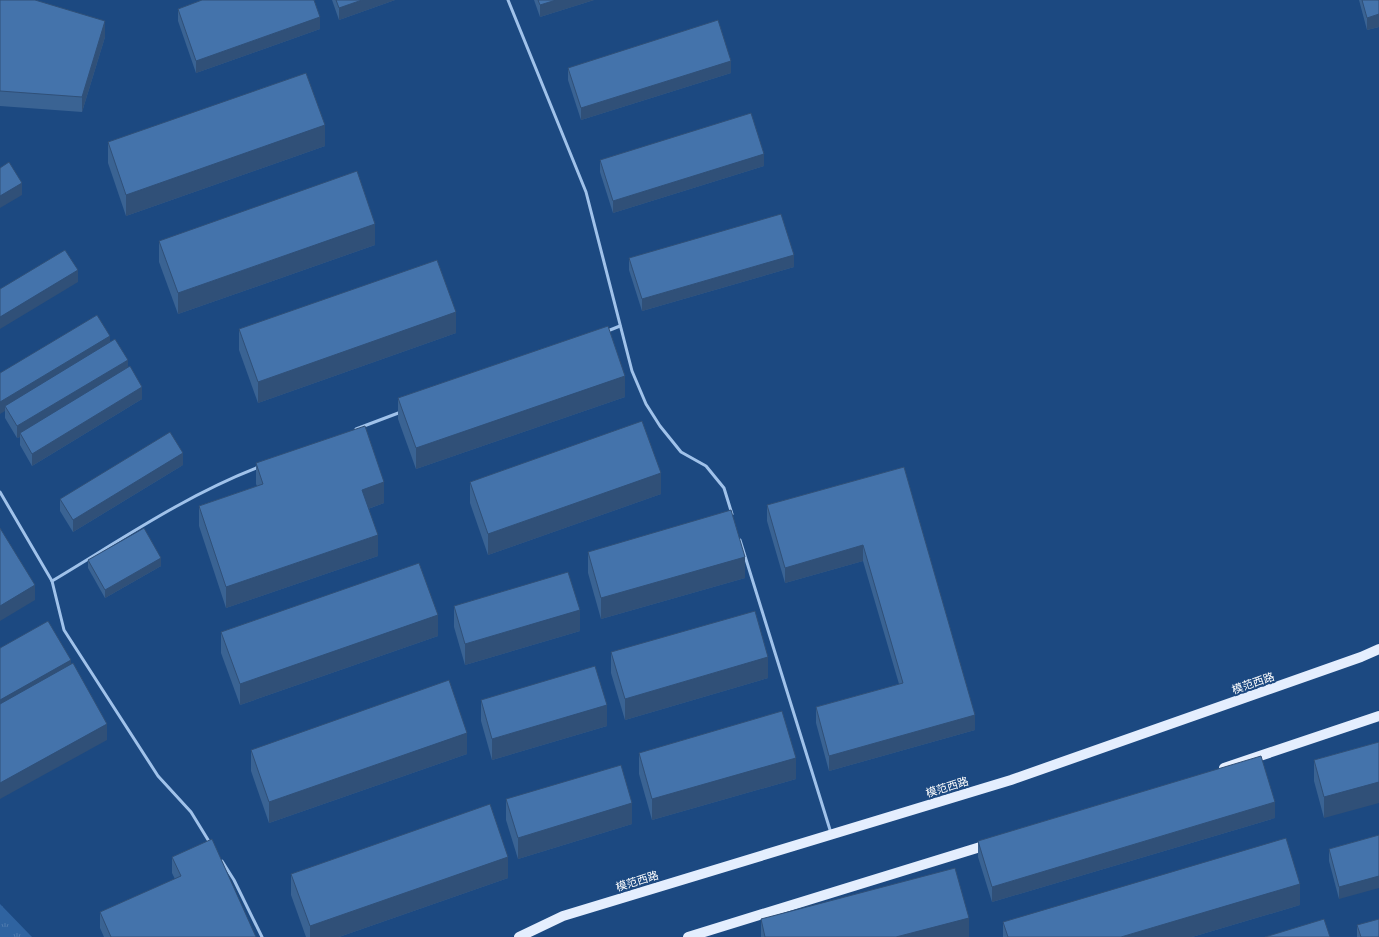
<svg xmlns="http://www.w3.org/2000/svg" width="1379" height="937" viewBox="0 0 1379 937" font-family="Manrope,'Noto Sans SC',sans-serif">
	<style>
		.park { fill: url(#park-tufts) }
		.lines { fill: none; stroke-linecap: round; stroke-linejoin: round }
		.service { stroke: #a0c2ea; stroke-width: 3 }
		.primary { stroke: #e4eefe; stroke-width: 10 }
		.wall { fill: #3a6393 }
		.shaded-wall { fill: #305078 }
		.building { fill: #4473ab; stroke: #305078 }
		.labels { text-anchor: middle; stroke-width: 4; stroke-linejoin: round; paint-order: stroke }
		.street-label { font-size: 11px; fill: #fff; stroke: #1c4981 }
	</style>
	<defs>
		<pattern id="park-tufts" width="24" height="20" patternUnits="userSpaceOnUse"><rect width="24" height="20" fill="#2f63a0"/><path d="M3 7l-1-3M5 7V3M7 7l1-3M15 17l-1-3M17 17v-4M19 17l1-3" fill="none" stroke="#4e7aae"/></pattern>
	</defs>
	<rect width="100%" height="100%" fill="#1c4981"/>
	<polygon class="park" points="0,904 32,937 0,937"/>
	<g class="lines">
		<g class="service">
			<polyline points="508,0 586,192 632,371 646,404 660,426 681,452 706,466 724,488 732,514"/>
			<polyline points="605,332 620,326"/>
			<polyline points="356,429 401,412"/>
			<polyline points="0,492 52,581 64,630 158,776 191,812 210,843"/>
			<polyline points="740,540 831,833"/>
			<path d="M52 581C119 541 186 495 259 467"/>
			<polyline points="222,861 234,880 262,937"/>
		</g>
		<g class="primary">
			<polyline points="1224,768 1379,716"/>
			<polyline points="519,937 563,916 1011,780 1361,657 1379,649"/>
			<polyline points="688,937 990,844"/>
		</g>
	</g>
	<g class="wall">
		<polygon points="0,0 105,37 82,112 0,106"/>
		<polygon points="332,0 395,0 339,20"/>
		<polygon points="534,0 594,0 540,17"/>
		<polygon points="1359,0 1379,0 1379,27 1367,30"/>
		<polygon points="178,9 320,29 196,73 178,21"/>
		<polygon points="568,68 731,73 581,120 568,80"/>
		<polygon points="108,142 325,146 126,216 108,163"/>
		<polygon points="600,160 764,166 613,213 600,172"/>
		<polygon points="159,241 375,245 178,314 159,262"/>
		<polygon points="629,258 794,267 642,311 629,270"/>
		<polygon points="239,329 456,333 258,403 239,350"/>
		<polygon points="110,342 128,367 142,399 32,466 20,445 20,437 17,438 5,418 5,411 0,373"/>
		<polygon points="625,397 416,469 398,419 398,398"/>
		<polygon points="256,463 384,503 368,509 378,556 226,608 199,526 199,506 257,486 256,484"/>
		<polygon points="183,465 73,532 60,511 60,499"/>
		<polygon points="904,467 975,730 829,771 816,723 816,707 899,684 863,561 785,583 767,521 767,505"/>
		<polygon points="470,482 661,494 488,555 470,503"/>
		<polygon points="588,552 745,578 601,619 588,573"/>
		<polygon points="88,560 161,566 105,598 88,568"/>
		<polygon points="454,606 580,631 465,665 454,627"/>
		<polygon points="221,632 438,636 240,705 221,653"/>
		<polygon points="611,652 768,678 625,720 611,673"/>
		<polygon points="481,700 607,726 492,760 481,721"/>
		<polygon points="1379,742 1324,818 1314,781 1314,760"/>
		<polygon points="251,750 467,754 269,823 251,771"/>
		<polygon points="639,753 796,779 652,820 639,774"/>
		<polygon points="506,799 632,824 518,859 506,820"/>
		<polygon points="1275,818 992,902 978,857 978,841"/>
		<polygon points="1379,835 1339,899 1329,861 1329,849"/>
		<polygon points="172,857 256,937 104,937 100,928 100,912 175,879 172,873"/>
		<polygon points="291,874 508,878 339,937 306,937 291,895"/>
		<polygon points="1300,905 1192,937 1003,937 1003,922"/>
		<polygon points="761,919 969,937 761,937"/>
		<polygon points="1357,925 1379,937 1357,937"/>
	</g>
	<g class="shaded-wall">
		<polygon points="362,0 395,0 339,20 339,8"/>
		<polygon points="556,0 594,0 540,17 540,5"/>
		<polygon points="1379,14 1379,27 1367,30 1367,18"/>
		<polygon points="320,17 320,29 196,73 196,61"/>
		<polygon points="105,21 105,37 82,112 82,97"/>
		<polygon points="731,61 731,73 581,120 581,108"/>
		<polygon points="325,125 325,146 126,216 126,195"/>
		<polygon points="764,154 764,166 613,213 613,201"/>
		<polygon points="22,183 22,195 0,208 0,196"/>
		<polygon points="375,224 375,245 178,314 178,293"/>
		<polygon points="794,255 794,267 642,311 642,299"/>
		<polygon points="78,270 78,282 0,329 0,317"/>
		<polygon points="456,312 456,333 258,403 258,382"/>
		<polygon points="110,336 110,348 5,406 5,411 0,414 0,402"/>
		<polygon points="128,360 128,372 20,433 20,437 17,438 17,426"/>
		<polygon points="625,376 625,397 416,469 416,448"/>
		<polygon points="142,387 142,399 32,466 32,454"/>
		<polygon points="183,453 183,465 73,532 73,520"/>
		<polygon points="661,473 661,494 488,555 488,534"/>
		<polygon points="384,482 384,503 362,511 362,490"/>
		<polygon points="378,535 378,556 226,608 226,587"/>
		<polygon points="863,545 863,561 785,583 785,568"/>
		<polygon points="745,557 745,578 601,619 601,598"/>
		<polygon points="161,558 161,566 105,598 105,590"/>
		<polygon points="35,585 35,600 0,621 0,606"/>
		<polygon points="580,610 580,631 465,665 465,644"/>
		<polygon points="438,615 438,636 240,705 240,684"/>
		<polygon points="768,657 768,678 625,720 625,699"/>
		<polygon points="71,660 71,672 0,712 0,700"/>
		<polygon points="607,705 607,726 492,760 492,739"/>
		<polygon points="975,715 975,730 829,771 829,756"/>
		<polygon points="107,724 107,740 0,799 0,783"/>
		<polygon points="467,733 467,754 269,823 269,802"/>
		<polygon points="796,758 796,779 652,820 652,799"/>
		<polygon points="1379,782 1379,803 1324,818 1324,797"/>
		<polygon points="1275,802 1275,818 992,902 992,887"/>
		<polygon points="632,803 632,824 518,859 518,838"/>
		<polygon points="508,857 508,878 339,937 310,937 310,926"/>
		<polygon points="1379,876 1379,888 1339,899 1339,887"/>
		<polygon points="1300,884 1300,905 1192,937 1121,937"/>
		<polygon points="969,918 969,937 896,937"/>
	</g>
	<g class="building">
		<polygon points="0,0 35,0 105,21 82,97 0,91"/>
		<polygon points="202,0 314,0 320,17 196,61 178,9"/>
		<polygon points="336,0 362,0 339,8"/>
		<polygon points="538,0 556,0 540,5"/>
		<polygon points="1362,0 1379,0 1379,14 1367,18"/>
		<polygon points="718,20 731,61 581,108 568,68"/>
		<polygon points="306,73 325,125 126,195 108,142"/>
		<polygon points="751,113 764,154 613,201 600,160"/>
		<polygon points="9,162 22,183 0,196 0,168"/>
		<polygon points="357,171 375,224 178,293 159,241"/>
		<polygon points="781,214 794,255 642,299 629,258"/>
		<polygon points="65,250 78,270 0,317 0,289"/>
		<polygon points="437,260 456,312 258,382 239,329"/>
		<polygon points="97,315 110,336 0,402 0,373"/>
		<polygon points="608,326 625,376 416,448 398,398"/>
		<polygon points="115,339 128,360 17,426 5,406"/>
		<polygon points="130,366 142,387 32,454 20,433"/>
		<polygon points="642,421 661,473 488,534 470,482"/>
		<polygon points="365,426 384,482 362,490 378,535 226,587 199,506 263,484 256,463"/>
		<polygon points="170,432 183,453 73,520 60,499"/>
		<polygon points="904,467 975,715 829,756 816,707 903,683 863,545 785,568 767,505"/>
		<polygon points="731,510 745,557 601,598 588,552"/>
		<polygon points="0,528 35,585 0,606"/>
		<polygon points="144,528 161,558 105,590 88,560"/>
		<polygon points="419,563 438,615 240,684 221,632"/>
		<polygon points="568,572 580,610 465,644 454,606"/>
		<polygon points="755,611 768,657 625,699 611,652"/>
		<polygon points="48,621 71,660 0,700 0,648"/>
		<polygon points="73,663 107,724 0,783 0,704"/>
		<polygon points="595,666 607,705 492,739 481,700"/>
		<polygon points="449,680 467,733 269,802 251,750"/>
		<polygon points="782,711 796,758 652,799 639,753"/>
		<polygon points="1379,742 1379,782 1324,797 1314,760"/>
		<polygon points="1261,756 1275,802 992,887 978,841"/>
		<polygon points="621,765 632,803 518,838 506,799"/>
		<polygon points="490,804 508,857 310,926 291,874"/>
		<polygon points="1379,835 1379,876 1339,887 1329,849"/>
		<polygon points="1286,838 1300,884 1121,937 1008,937 1003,922"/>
		<polygon points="212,839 256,937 111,937 100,912 181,876 172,857"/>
		<polygon points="955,868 969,918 896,937 765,937 761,919"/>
		<polygon points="1324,919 1330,937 1265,937"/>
		<polygon points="1379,919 1379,937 1361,937 1357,925"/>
	</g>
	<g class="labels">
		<g class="street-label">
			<text transform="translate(1253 683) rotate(-19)" y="4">模范西路</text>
			<text transform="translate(947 787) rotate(-17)" y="4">模范西路</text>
			<text transform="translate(637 881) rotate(-17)" y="4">模范西路</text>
		</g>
	</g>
</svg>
